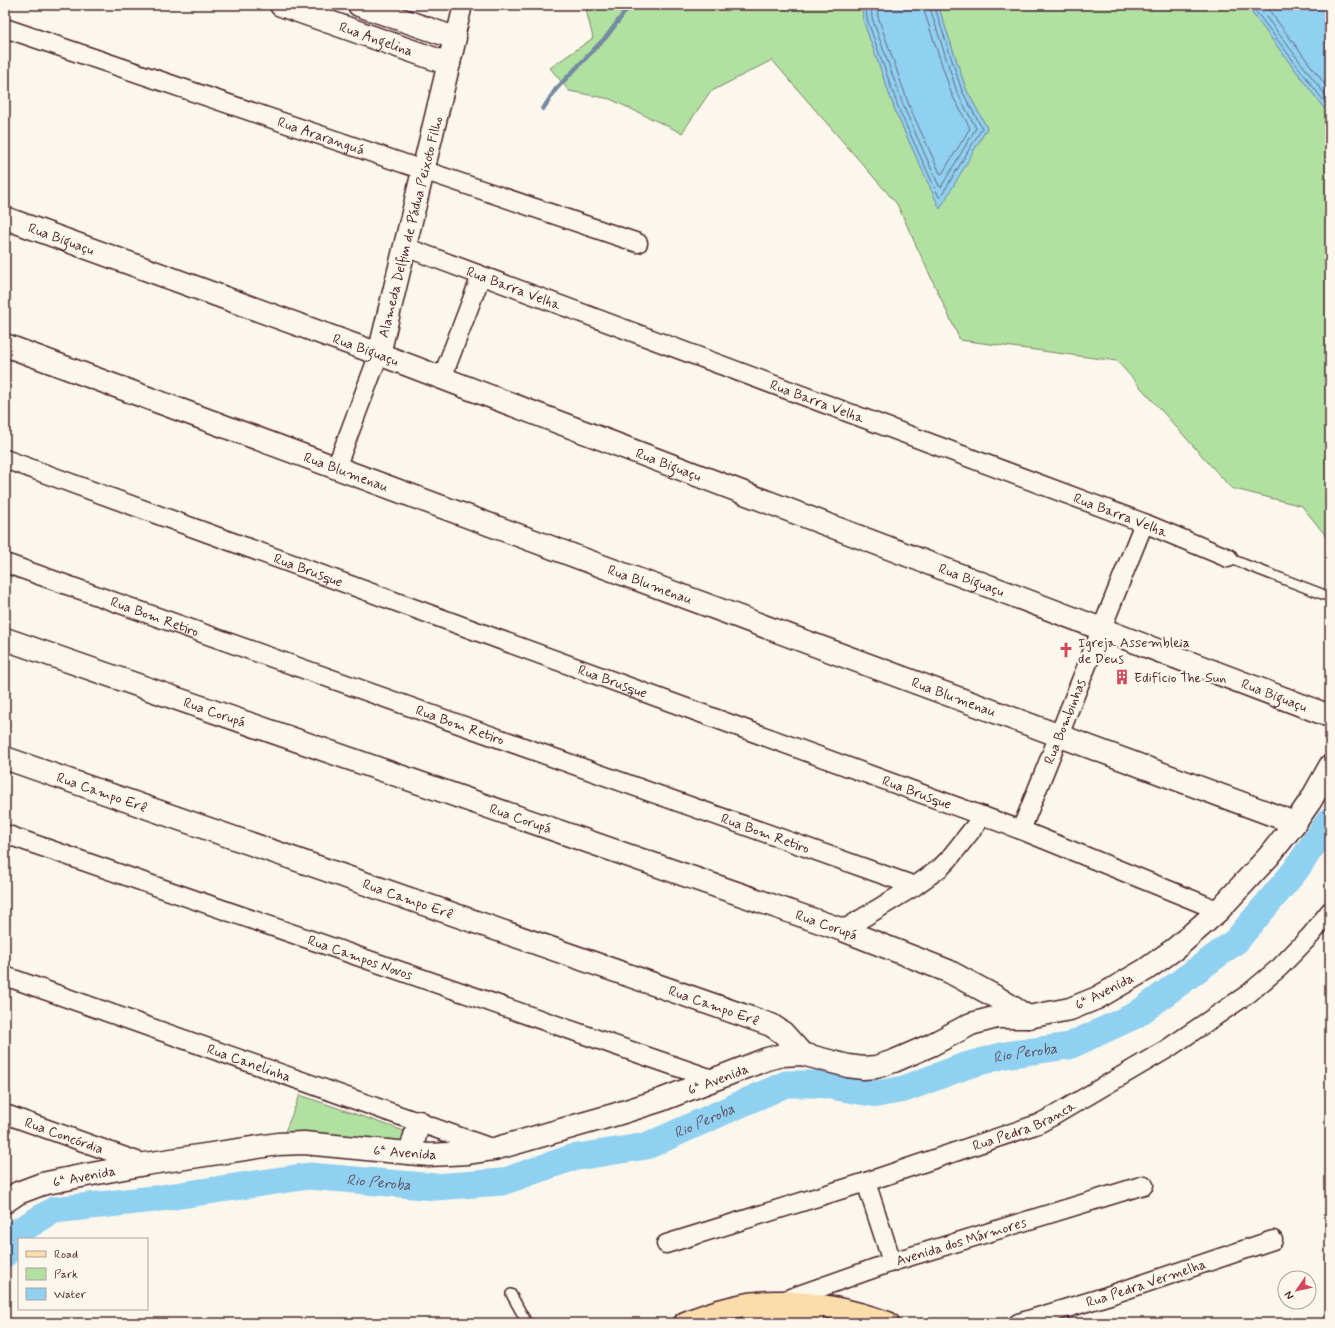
<svg xmlns="http://www.w3.org/2000/svg" width="1335" height="1328" viewBox="0 0 1335 1328" font-family="Mynerve,sans-serif">
	<style>
		.green { fill: #b1e1a0; stroke: #7e8066 }
		.water { fill: #90d0f1; stroke: #7489a2 }
		.lines { fill: none; stroke-linecap: round; stroke-linejoin: round }
		.shore { stroke: #66667a; stroke-width: 1 }
		.stream { stroke: #7489a2; stroke-width: 4.5 }
		.river { stroke: #90d0f1; stroke-width: 27 }
		.service-casing { stroke: #4a1f2b; stroke-width: 12 }
		.minor-casing { stroke: #4a1f2b; stroke-width: 21 }
		.tertiary-casing { stroke: #4a1f2b; stroke-width: 25 }
		.primary-casing { stroke: #4a1f2b; stroke-width: 25 }
		.service { stroke: #fbf7ec; stroke-width: 9 }
		.minor { stroke: #fbf7ec; stroke-width: 18 }
		.tertiary { stroke: #fbf7ec; stroke-width: 22 }
		.primary { stroke: #faddab; stroke-width: 22 }
		.labels { text-anchor: middle; stroke-width: 4; stroke-linejoin: round; paint-order: stroke }
		.street-label { font-size: 14px; fill: #4a1f2b; stroke: #fbf7ec }
		.poi-label { font-size: 14px; fill: #4a1f2b; stroke: #fbf7ec; text-anchor: start }
		.water-label { font-size: 15px; font-style: italic; fill: #5f5466; stroke: #fbf7ec }
	</style>
	<rect width="100%" height="100%" fill="#fbf7ec"/>
	<filter id="ink" filterUnits="userSpaceOnUse"><feTurbulence type="fractalNoise" baseFrequency=".025" numOctaves="2"/><feDisplacementMap in="SourceGraphic" scale="8" xChannelSelector="R" yChannelSelector="G"/><feConvolveMatrix kernelMatrix="1 2 1 2 8 2 1 2 1" color-interpolation-filters="sRGB"/></filter>
	<g filter="url(#ink)">
		<g class="green">
			<polygon points="585,5 862,5 863,20 896,113 940,208 987,128 966,89 938,5 1246,5 1330,116 1330,541 1302,506 1231,488 1117,361 960,340 897,204 772,60 710,92 682,133 610,99 569,91 550,68 593,38"/>
			<polygon points="300,1095 410,1133 408,1146 284,1134"/>
		</g>
		<g class="water">
			<polygon points="862,5 938,5 966,89 987,128 940,209 896,113 863,20"/>
			<polygon points="1246,5 1330,5 1330,116"/>
		</g>
		<g class="lines">
			<g class="shore">
				<polyline points="866,5 867,19 900,112 939,197 940,198 982,128 962,91 934,5"/>
				<polyline points="871,5 872,18 905,110 939,186 941,187 976,128 957,92 929,5"/>
				<polyline points="877,5 878,17 910,108 940,173 942,174 970,128 952,95 924,11 923,5"/>
				<polyline points="1251,5 1330,109"/>
				<polyline points="1257,5 1330,101"/>
				<polyline points="1265,5 1330,91"/>
			</g>
			<polyline class="stream" points="543,109 556,89 607,36 630,5"/>
			<path class="river" id="s1" d="M5 1254 14 1234 54 1210 154 1199 309 1176 435 1187 502 1182 571 1158 647 1146 786 1084H819L877 1094 904 1089 965 1066 1005 1055 1069 1046 1136 1015 1236 941 1295 871 1330 820"/>
			<g class="service-casing">
				<g id="service">
					<polyline points="1228,558 1330,597"/>
					<polyline points="511,1294 527,1323"/>
				</g>
			</g>
			<g class="minor-casing">
				<g id="minor">
					<path id="s2" d="M5 28 638 243"/>
					<polyline points="455,38 463,5"/>
					<path id="s3" d="M405 247 1144 523 1228 558"/>
					<polyline points="442,378 481,276"/>
					<path id="s4" d="M5 459 1021 830 1203 904 1218 911"/>
					<polyline points="336,468 379,354"/>
					<path id="s5" d="M5 563 915 886"/>
					<path id="s6" d="M1021 830 1144 523"/>
					<path id="s7" d="M5 834 715 1080"/>
					<polyline points="843,930 915,886 940,868 948,860 983,816"/>
					<path id="s8" d="M5 976 494 1149"/>
					<path id="s9" d="M5 1114 145 1164"/>
					<polyline points="866,1182 892,1262"/>
					<path id="s10" d="M666 1244 866 1182 1038 1124 1055 1115 1167 1049 1248 994 1280 967 1311 935 1330 911"/>
					<path id="s11" d="M782 1301 892 1262 1144 1185"/>
					<path id="s12" d="M1018 1323 1107 1296 1273 1240"/>
				</g>
			</g>
			<g class="tertiary-casing">
				<g id="tertiary">
					<path id="s13" d="M281 5 449 64"/>
					<polyline points="359,5 455,38 379,354"/>
					<path id="s14" d="M5 218 379 354 1330 716"/>
					<path id="s15" d="M5 345 1295 823"/>
					<path id="s16" d="M5 639 843 930 948 971 998 998 1028 1017"/>
					<path id="s17" d="M5 758 771 1025 783 1033 802 1054"/>
					<polyline points="410,1153 419,1122"/>
					<polyline points="5,1202 18,1193 42,1184 76,1177 145,1164 278,1144 304,1143 429,1155 468,1153 494,1149 617,1114 661,1100 767,1059 782,1055 802,1054 848,1066 863,1068 876,1067 894,1061 931,1045 971,1024 997,1017 1028,1017 1070,1009 1097,998 1145,970 1176,948 1218,911 1269,856 1295,823 1311,800 1330,766"/>
				</g>
			</g>
			<g class="primary-casing">
				<g id="primary">
					<path d="M685 1323C713 1311 750 1301 780 1302 816 1303 854 1311 888 1323"/>
					<polyline points="752,1323 773,1320 813,1323"/>
				</g>
			</g>
			<use href="#service" class="service"/>
			<use href="#minor" class="minor"/>
			<use href="#tertiary" class="tertiary"/>
			<use href="#primary" class="primary"/>
		</g>
	</g>
	<defs>
		<g id="church-bare" transform="scale(1.2)"><path d="M-1.2-6h2.4v3.5h3.3v2.4h-3.3V6h-2.4V-.1h-3.3v-2.4h3.3Z" fill="#d1495b" stroke="#fbf7ec" stroke-width="2.5" paint-order="stroke"/></g>
		<g id="building-bare" transform="scale(1.2)"><path d="M-4-6H4V6H1V3H-1V6H-4ZM-2.5-4.3h1.7v1.8h-1.7ZM.8-4.3h1.7v1.8H.8ZM-2.5-1h1.7V.8h-1.7ZM.8-1h1.7V.8H.8Z" fill="#d1495b" stroke="#fbf7ec" stroke-width="2.5" paint-order="stroke"/></g>
	</defs>
	<g fill-rule="evenodd">
		<use href="#church-bare" x="1066" y="650"/>
		<use href="#building-bare" x="1122" y="677"/>
	</g>
	<g class="labels">
		<g class="street-label">
			<text dy="5" stroke="none"><textPath href="#s13" startOffset="101">Rua Angelina</textPath></text>
			<text dy="5" stroke="none"><textPath href="#s2" startOffset="334">Rua Araranguá</textPath></text>
			<text transform="translate(410 227) rotate(-76)" y="5">Alameda Delfim de Pádua Peixoto Filho</text>
			<text dy="5" stroke="none"><textPath href="#s14" startOffset="60">Rua Biguaçu</textPath></text>
			<text dy="5" stroke="none"><textPath href="#s3" startOffset="116">Rua Barra Velha</textPath></text>
			<text dy="5" stroke="none"><textPath href="#s14" startOffset="384">Rua Biguaçu</textPath></text>
			<text dy="5" stroke="none"><textPath href="#s3" startOffset="440">Rua Barra Velha</textPath></text>
			<text dy="5" stroke="none"><textPath href="#s14" startOffset="708">Rua Biguaçu</textPath></text>
			<text dy="5" stroke="none"><textPath href="#s15" startOffset="364">Rua Blumenau</textPath></text>
			<text dy="5" stroke="none"><textPath href="#s3" startOffset="764">Rua Barra Velha</textPath></text>
			<text dy="5" stroke="none"><textPath href="#s4" startOffset="323">Rua Brusque</textPath></text>
			<text dy="5" stroke="none"><textPath href="#s14" startOffset="1032">Rua Biguaçu</textPath></text>
			<text dy="5" stroke="none"><textPath href="#s15" startOffset="688">Rua Blumenau</textPath></text>
			<text dy="5" stroke="none"><textPath href="#s5" startOffset="159">Rua Bom Retiro</textPath></text>
			<text dy="5" stroke="none"><textPath href="#s4" startOffset="647">Rua Brusque</textPath></text>
			<text dy="5" stroke="none"><textPath href="#s14" startOffset="1356">Rua Biguaçu</textPath></text>
			<text dy="5" stroke="none"><textPath href="#s15" startOffset="1012">Rua Blumenau</textPath></text>
			<text dy="5" stroke="none"><textPath href="#s16" startOffset="222">Rua Corupá</textPath></text>
			<text dy="5" stroke="none"><textPath href="#s6" startOffset="117">Rua Bombinhas</textPath></text>
			<text dy="5" stroke="none"><textPath href="#s5" startOffset="483">Rua Bom Retiro</textPath></text>
			<text dy="5" stroke="none"><textPath href="#s17" startOffset="103">Rua Campo Erê</textPath></text>
			<text dy="5" stroke="none"><textPath href="#s4" startOffset="971">Rua Brusque</textPath></text>
			<text dy="5" stroke="none"><textPath href="#s16" startOffset="546">Rua Corupá</textPath></text>
			<text dy="5" stroke="none"><textPath href="#s5" startOffset="807">Rua Bom Retiro</textPath></text>
			<text dy="5" stroke="none"><textPath href="#s17" startOffset="427">Rua Campo Erê</textPath></text>
			<text dy="5" stroke="none"><textPath href="#s16" startOffset="870">Rua Corupá</textPath></text>
			<text dy="5" stroke="none"><textPath href="#s7" startOffset="376">Rua Campos Novos</textPath></text>
			<text transform="translate(1104 991) rotate(-27)" y="5">6ª Avenida</text>
			<text dy="5" stroke="none"><textPath href="#s17" startOffset="751">Rua Campo Erê</textPath></text>
			<text dy="5" stroke="none"><textPath href="#s8" startOffset="259">Rua Canelinha</textPath></text>
			<text transform="translate(718 1079) rotate(-21)" y="5">6ª Avenida</text>
			<text dy="5" stroke="none"><textPath href="#s10" startOffset="377">Rua Pedra Branca</textPath></text>
			<text dy="5" stroke="none"><textPath href="#s9" startOffset="63">Rua Concórdia</textPath></text>
			<text transform="translate(405 1152) rotate(4)" y="5">6ª Avenida</text>
			<text transform="translate(84 1176) rotate(-11)" y="5">6ª Avenida</text>
			<text dy="5" stroke="none"><textPath href="#s11" startOffset="189">Avenida dos Mármores</textPath></text>
			<text dy="5" stroke="none"><textPath href="#s12" startOffset="134">Rua Pedra Vermelha</textPath></text>
		</g>
		<g class="poi-label">
			<text x="1078" y="647">Igreja Assembleia<tspan x="1078" dy="16">de Deus</tspan></text>
			<text x="1134" y="682">Edifício The Sun</text>
		</g>
		<g class="water-label">
			<text dy="5" stroke="none"><textPath href="#s1" startOffset="1068">Rio Peroba</textPath></text>
			<text dy="5" stroke="none"><textPath href="#s1" startOffset="732">Rio Peroba</textPath></text>
			<text dy="5" stroke="none"><textPath href="#s1" startOffset="396">Rio Peroba</textPath></text>
		</g>
	</g>
	<rect width="1335" height="1328" fill="none" stroke="#fbf7ec" stroke-width="20"/>
	<rect x="10" y="10" width="1315" height="1308" fill="none" stroke="#4a1f2b" stroke-width="1.5" filter="url(#ink)"/>
	<rect x="18" y="1238" width="130" height="72" fill="#fbf7ec" stroke="#b4a19f"/>
	<rect x="26" y="1251" width="20" height="6" fill="#faddab" stroke="#b4a19f"/>
	<text x="54" y="1258" font-size="12" fill="#4a1f2b">Road</text>
	<rect x="26" y="1268" width="20" height="12" fill="#b1e1a0" stroke="#b4a19f"/>
	<text x="54" y="1278" font-size="12" fill="#4a1f2b">Park</text>
	<rect x="26" y="1288" width="20" height="12" fill="#90d0f1" stroke="#b4a19f"/>
	<text x="54" y="1298" font-size="12" fill="#4a1f2b">Water</text>
	<g transform="translate(1297 1290) rotate(236)"><circle r="19" fill="#fbf7ec" stroke="#b4a19f"/>
	<path d="M0-3L7 15L0 10L-7 15Z" fill="#d1495b"/>
	<text y="-6" font-size="11" font-weight="bold" text-anchor="middle" fill="#4a1f2b">N</text>
	</g>
</svg>
